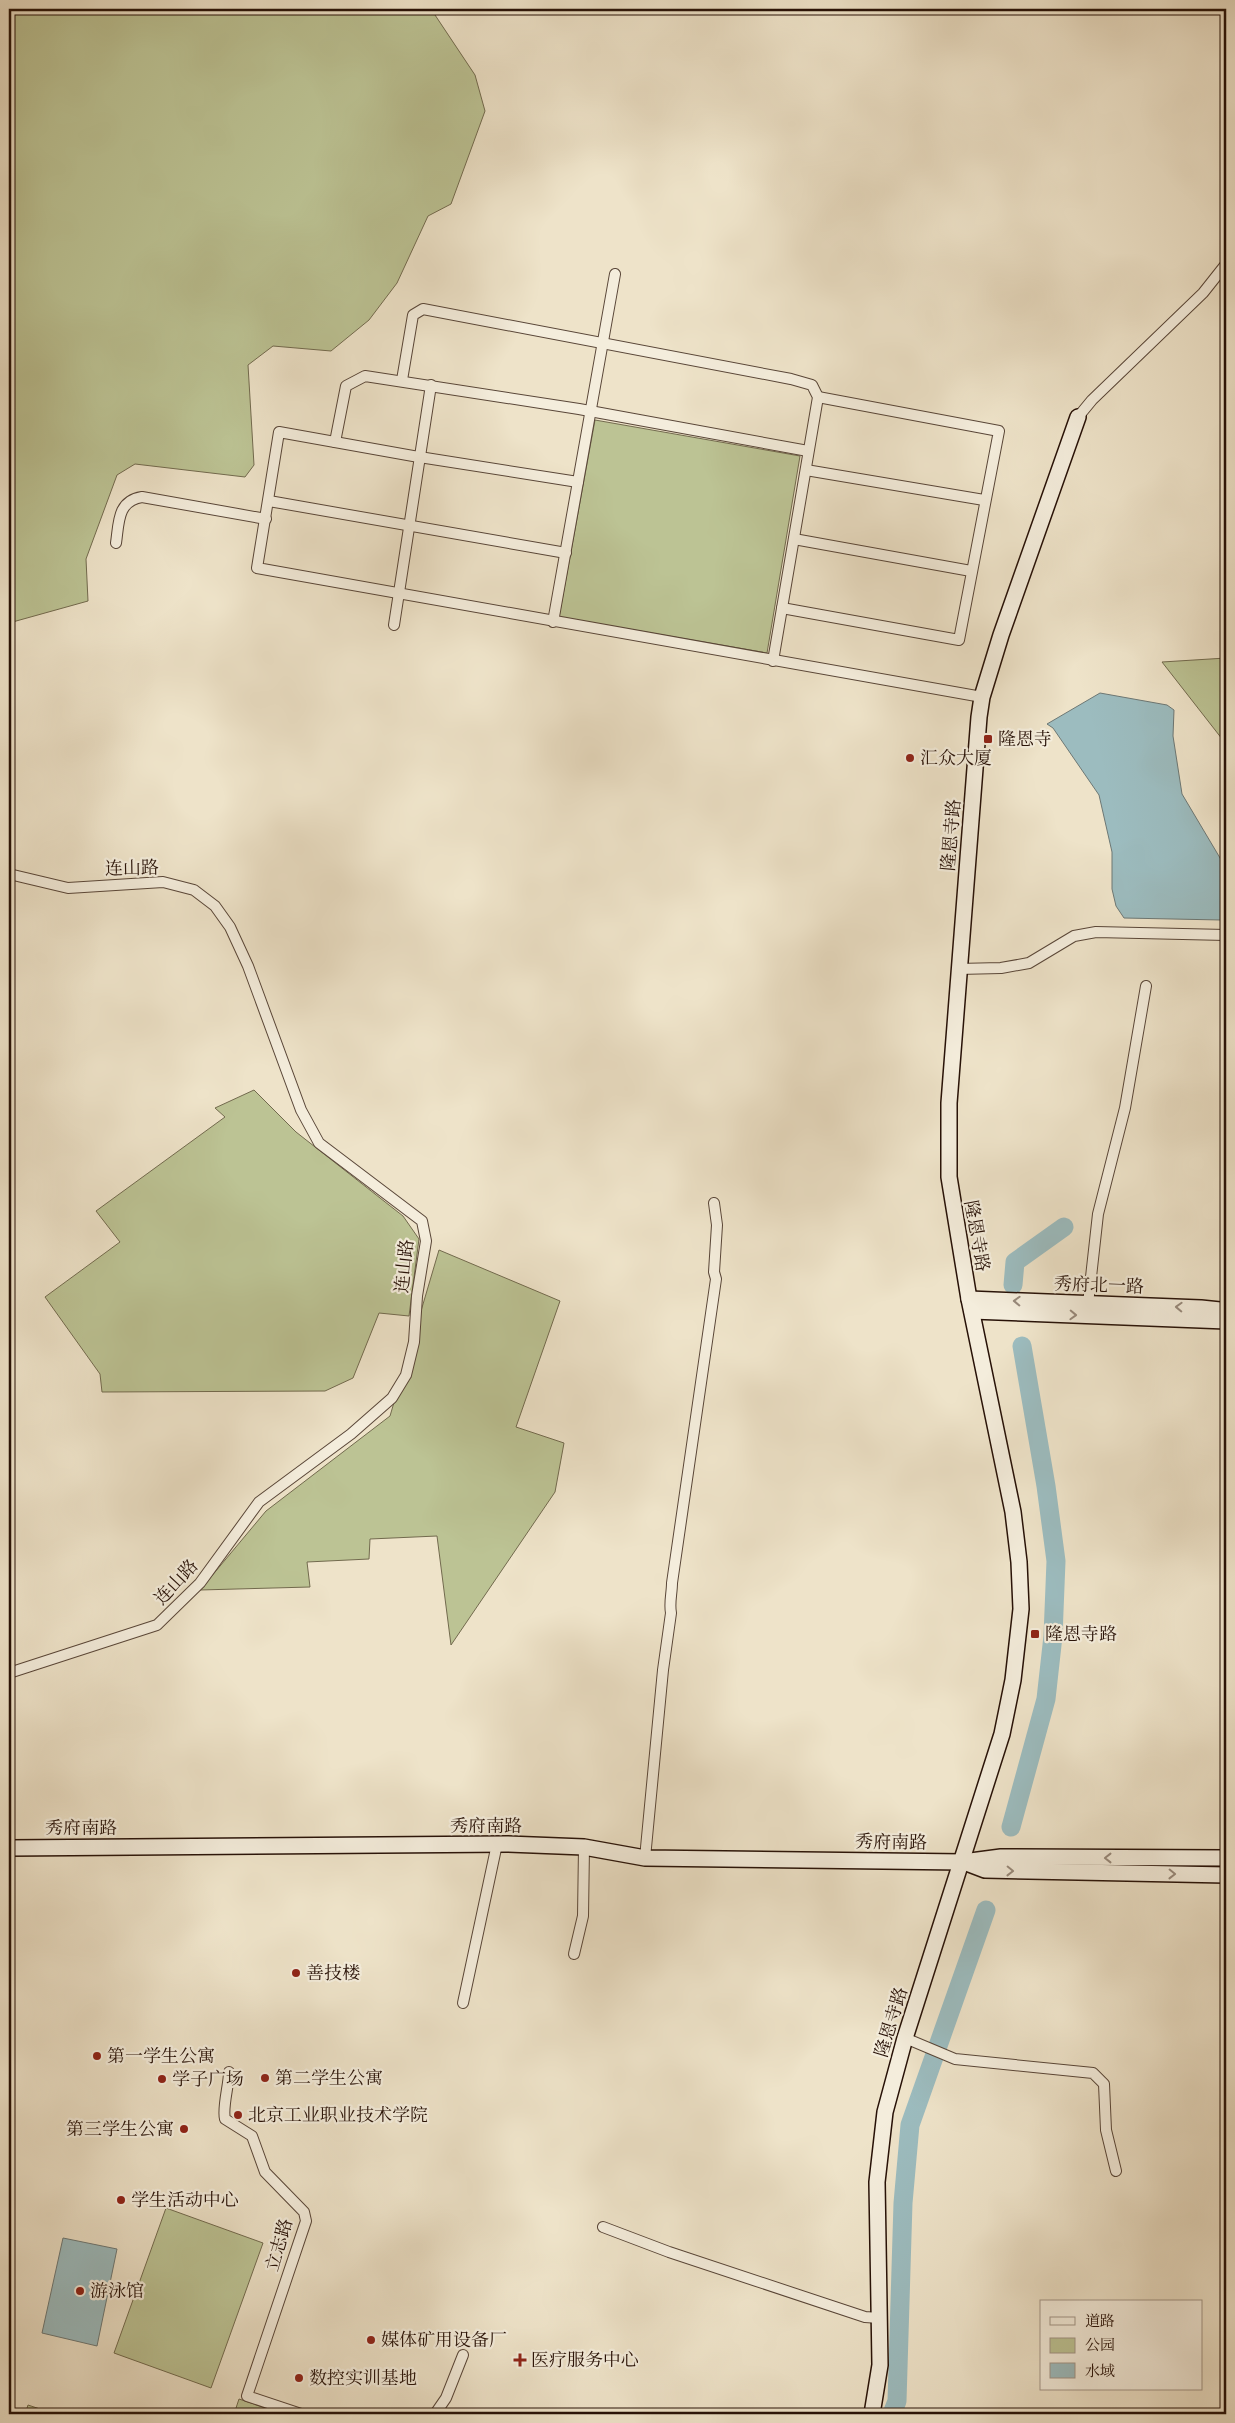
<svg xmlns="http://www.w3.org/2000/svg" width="1235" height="2423" viewBox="0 0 1235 2423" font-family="'IM FELL Double Pica','Noto Serif SC',serif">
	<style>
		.green { fill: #bcc394; stroke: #726a4e }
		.water { fill: #9cbcbf; stroke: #6d7875 }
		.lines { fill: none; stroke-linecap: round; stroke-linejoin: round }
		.river { stroke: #9cbcbf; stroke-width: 19 }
		.street-casing { stroke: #594638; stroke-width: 12 }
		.secondary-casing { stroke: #271107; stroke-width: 18 }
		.street { stroke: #f4eddc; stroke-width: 10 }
		.secondary { stroke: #f4eddc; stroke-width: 15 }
		.oneway { stroke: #988a7c }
		.poi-dot { fill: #8f2418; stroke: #f4eddc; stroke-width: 2 }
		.labels { text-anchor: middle; stroke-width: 4.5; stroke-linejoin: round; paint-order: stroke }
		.poi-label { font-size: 18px; fill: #271107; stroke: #f4eddc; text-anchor: start }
		.street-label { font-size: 18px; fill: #271107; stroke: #f4eddc }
	</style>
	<rect width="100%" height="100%" fill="#eee3c9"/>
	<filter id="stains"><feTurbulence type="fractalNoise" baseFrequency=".004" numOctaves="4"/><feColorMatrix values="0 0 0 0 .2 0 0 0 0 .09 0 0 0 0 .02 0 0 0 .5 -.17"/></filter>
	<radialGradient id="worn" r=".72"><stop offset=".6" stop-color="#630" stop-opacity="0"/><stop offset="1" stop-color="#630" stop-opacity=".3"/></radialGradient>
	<g class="green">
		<polygon points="9,9 431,9 475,75 485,111 451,204 428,216 397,283 369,320 331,351 273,346 248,365 254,465 245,477 135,464 117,475 86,559 88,601 9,623"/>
		<polygon points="595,420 800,456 767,653 559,617"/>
		<polygon points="1226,658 1226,744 1162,662"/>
		<polygon points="254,1090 296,1132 403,1216 419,1239 409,1316 379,1313 353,1378 325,1391 102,1392 100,1374 45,1297 120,1242 96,1211 225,1117 215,1108"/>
		<polygon points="439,1250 560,1301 516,1427 564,1443 555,1492 451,1645 437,1536 370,1539 369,1559 307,1562 310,1587 200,1590 266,1511 390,1416"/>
		<polygon points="166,2208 263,2243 211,2388 114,2353"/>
		<polygon points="239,2399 284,2414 234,2414"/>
		<polygon points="28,2405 55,2414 25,2414"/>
	</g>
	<g class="water">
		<polygon points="1100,693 1167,705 1174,710 1173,736 1182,794 1226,868 1226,918 1221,920 1124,918 1116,906 1112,889 1112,852 1099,795 1053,728 1047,724"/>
		<polygon points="63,2238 117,2249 97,2346 42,2333"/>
	</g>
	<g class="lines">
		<g class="river">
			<polyline points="1013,1285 1015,1262 1064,1227"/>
			<polyline points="1011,1827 1046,1699 1053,1636 1056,1561 1046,1486 1022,1346"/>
			<polyline points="892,2414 897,2401 903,2203 910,2125 986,1910"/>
		</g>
		<g class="street-casing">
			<g id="street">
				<polyline points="402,380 413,315 423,309 791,379 812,385 818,397 773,661"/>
				<polyline points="1078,417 1092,400 1203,293 1226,264"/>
				<polyline points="335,442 346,386 365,376 579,409 808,451"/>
				<polyline points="806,470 984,500"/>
				<polyline points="578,482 413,456 279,432 257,568 982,697"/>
				<polyline points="269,501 566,553"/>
				<polyline points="794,539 971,571"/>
				<path d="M116 543C119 523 117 501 142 497L266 519"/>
				<polyline points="782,608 959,640 999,431 818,397"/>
				<polyline points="553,622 615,274"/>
				<polyline points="394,625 431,385"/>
				<polyline points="9,874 68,888 163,882 194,890 215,906 230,927 248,966 301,1110 319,1143 422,1221 426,1241 417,1296 414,1342 406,1375 392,1398 351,1434 259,1502 200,1583 157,1625 9,1673"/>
				<polyline points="958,969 1001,968 1029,963 1074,936 1096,932 1226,935"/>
				<polyline points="1088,1304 1098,1214 1125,1108 1146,986"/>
				<path d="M645 1858 663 1670 671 1613C669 1603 672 1593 672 1583L716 1279 714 1272 717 1225 714 1203"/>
				<polyline points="574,1954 583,1916 584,1847"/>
				<polyline points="463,2003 497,1844"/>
				<polyline points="905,2038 955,2059 1093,2073 1104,2084 1106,2130 1116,2171"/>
				<path d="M229 2072C229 2085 222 2108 225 2119L252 2136 265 2172 304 2212 306 2221 247 2396 301 2414"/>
				<polyline points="603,2227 669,2252 865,2317 879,2318"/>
				<polyline points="435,2414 446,2398 463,2355"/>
			</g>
		</g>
		<g class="secondary-casing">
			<g id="secondary">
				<polyline points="969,1299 1201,1308 1220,1310 1226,1314"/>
				<polyline points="972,1311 1226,1321"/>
				<polyline points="9,1848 507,1844 584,1847 645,1858 963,1862 1001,1857 1226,1858"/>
				<polyline points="964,1862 985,1870 1226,1875"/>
				<polyline points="872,2414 880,2365 877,2182 885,2112 905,2038 1002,1734 1013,1680 1021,1609 1019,1562 1013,1512 969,1299 949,1177 949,1103 979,717 982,697 1001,635 1078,417"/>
			</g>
		</g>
		<use href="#street" class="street"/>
		<use href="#secondary" class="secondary"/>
	</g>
	<defs><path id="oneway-chevron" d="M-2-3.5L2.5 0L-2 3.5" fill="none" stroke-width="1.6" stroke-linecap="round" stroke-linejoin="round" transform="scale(1.25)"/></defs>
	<g class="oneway">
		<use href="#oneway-chevron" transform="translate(1017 1301) rotate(-178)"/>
		<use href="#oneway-chevron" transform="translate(1179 1307) rotate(-178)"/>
		<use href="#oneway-chevron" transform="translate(1073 1315) rotate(2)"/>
		<use href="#oneway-chevron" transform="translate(1108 1858) rotate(-180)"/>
		<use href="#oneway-chevron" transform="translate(1010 1871) rotate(1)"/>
		<use href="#oneway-chevron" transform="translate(1172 1874) rotate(1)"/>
	</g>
	<g class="poi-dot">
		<rect x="983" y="734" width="10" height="10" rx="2.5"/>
		<circle cx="910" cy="758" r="5"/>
		<rect x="1030" y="1629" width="10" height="10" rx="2.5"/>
		<circle cx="296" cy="1973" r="5"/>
		<circle cx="97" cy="2056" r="5"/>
		<circle cx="265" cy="2078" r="5"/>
		<circle cx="162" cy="2079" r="5"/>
		<circle cx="238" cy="2115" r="5"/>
		<circle cx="184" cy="2129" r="5"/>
		<circle cx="121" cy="2200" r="5"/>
		<circle cx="80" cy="2291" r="5"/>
		<circle cx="371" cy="2340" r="5"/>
		<path d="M517.5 2352.5h5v5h5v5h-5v5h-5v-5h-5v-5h5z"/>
		<circle cx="299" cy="2378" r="5"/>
	</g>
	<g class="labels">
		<g class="poi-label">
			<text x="998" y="745">隆恩寺</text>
			<text x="920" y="764">汇众大厦</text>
			<text x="1045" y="1640">隆恩寺路</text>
			<text x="306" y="1979">善技楼</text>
			<text x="107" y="2062">第一学生公寓</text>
			<text x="275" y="2084">第二学生公寓</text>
			<text x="172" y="2085">学子广场</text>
			<text x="248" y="2121">北京工业职业技术学院</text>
			<text x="174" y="2135" text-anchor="end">第三学生公寓</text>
			<text x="131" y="2206">学生活动中心</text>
			<text x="90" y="2297">游泳馆</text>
			<text x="381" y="2346">媒体矿用设备厂</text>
			<text x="531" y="2366">医疗服务中心</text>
			<text x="309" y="2384">数控实训基地</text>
		</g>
		<g class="street-label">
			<text transform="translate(951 835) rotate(-85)" y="6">隆恩寺路</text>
			<text transform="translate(132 868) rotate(-1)" y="6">连山路</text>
			<text transform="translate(977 1236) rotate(80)" y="6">隆恩寺路</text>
			<text transform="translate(404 1266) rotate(-84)" y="6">连山路</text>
			<text transform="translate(1099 1285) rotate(2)" y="6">秀府北一路</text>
			<text transform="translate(176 1582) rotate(-47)" y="6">连山路</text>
			<text x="486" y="1832">秀府南路</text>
			<text x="81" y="1834">秀府南路</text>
			<text transform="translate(891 1842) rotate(1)" y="6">秀府南路</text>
			<text transform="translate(891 2022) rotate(-73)" y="6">隆恩寺路</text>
			<text transform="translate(279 2245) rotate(-74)" y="6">立志路</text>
		</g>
	</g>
	<rect width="1235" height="2423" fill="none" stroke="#eee3c9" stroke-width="30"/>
	<rect x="10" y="10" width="1215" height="2403" fill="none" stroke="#271107" stroke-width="2.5"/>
	<rect x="15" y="15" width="1205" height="2393" fill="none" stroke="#271107"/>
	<rect x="1040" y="2300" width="162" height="90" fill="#f4eddc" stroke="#a29587"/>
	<rect x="1050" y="2317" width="25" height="8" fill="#f4eddc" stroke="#a29587"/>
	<text x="1085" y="2326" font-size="15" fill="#271107">道路</text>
	<rect x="1050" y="2338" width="25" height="15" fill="#bcc394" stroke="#a29587"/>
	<text x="1085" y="2350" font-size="15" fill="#271107">公园</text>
	<rect x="1050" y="2363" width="25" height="15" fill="#9cbcbf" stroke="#a29587"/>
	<text x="1085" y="2376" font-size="15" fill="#271107">水域</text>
	<rect width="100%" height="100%" filter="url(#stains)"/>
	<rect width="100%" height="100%" fill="url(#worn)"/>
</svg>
